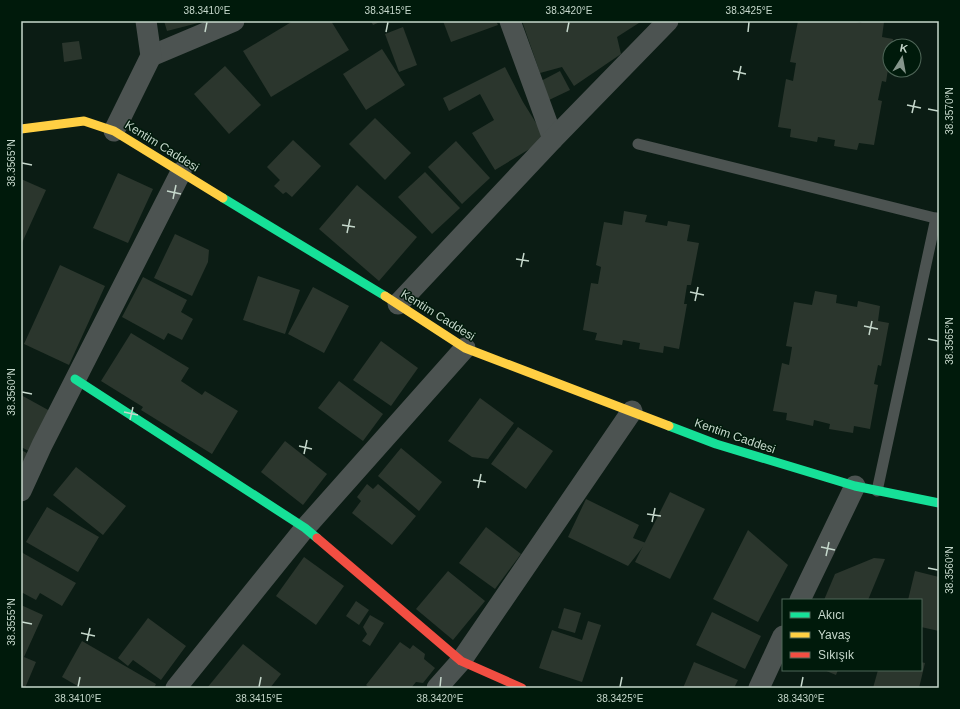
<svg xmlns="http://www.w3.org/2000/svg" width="960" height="709" viewBox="0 0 960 709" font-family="Helvetica,sans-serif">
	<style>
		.building { fill: #2b362d }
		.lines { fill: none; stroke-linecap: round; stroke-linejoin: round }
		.lane { stroke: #4c5351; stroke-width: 11 }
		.street { stroke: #4c5351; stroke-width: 21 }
		.fast { stroke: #16e098; stroke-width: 9 }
		.slow { stroke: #ffcf43; stroke-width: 9 }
		.jam { stroke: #f24e42; stroke-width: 9 }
		.ticks { fill: none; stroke: #c6d8cc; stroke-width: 1.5 }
		.labels { text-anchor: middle; stroke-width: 3; stroke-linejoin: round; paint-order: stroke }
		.street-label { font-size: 12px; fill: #c6d8cc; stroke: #001a0b }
		.neatline { fill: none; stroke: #c6d8cc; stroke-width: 1.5 }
		.ticks-label { font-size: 10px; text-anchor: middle; fill: #c6d8cc }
	</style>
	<rect width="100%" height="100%" fill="#0b1c14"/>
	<g class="building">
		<polygon points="164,21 202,21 202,22 167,31"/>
		<polygon points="293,21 331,21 349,50 271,97 243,51"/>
		<polygon points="371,21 382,21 373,25"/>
		<polygon points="443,21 496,21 498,25 451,42"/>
		<polygon points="522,21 642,21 617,37 621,54 574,86 562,67 540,73"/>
		<polygon points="798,21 851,21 861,23 862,21 884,22 882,37 893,39 892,46 890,46 890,57 886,82 882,81 878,100 882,101 874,145 859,143 857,150 834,146 835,140 818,137 817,142 790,137 791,129 778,127 786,79 793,81 796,63 790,62"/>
		<polygon points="403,27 417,65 399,72 385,34"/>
		<polygon points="79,41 82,59 64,62 62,43"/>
		<polygon points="382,49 405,85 366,110 343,74"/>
		<polygon points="225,66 261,105 229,134 194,94"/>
		<polygon points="505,67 523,102 546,139 495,170 472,133 494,120 480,94 449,111 443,98"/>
		<polygon points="560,71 570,90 549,100 539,82"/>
		<polygon points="375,118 411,153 385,180 349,144"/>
		<polygon points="293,140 321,166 292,197 286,192 283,194 274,186 280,180 267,167"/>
		<polygon points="456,141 490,178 462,204 428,167"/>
		<polygon points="425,172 460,208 432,234 398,197"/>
		<polygon points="118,173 153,189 128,243 93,228"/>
		<polygon points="21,179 46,190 21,245"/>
		<polygon points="357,185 417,237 379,281 319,229"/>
		<polygon points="624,211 647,215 645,222 667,226 668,221 690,225 687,241 699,243 691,285 687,285 684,304 687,304 679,349 664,346 663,353 639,349 640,343 623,340 622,345 595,340 597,333 583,330 591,283 598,284 601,267 596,265 604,222 622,225"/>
		<polygon points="175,234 209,250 208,262 192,296 154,278"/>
		<polygon points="60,265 105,286 69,365 24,344"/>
		<polygon points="258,276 300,290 285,334 243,320"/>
		<polygon points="143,277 187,300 181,312 193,319 182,340 168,333 164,340 122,317"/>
		<polygon points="313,287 349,306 324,353 288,334"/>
		<polygon points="815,291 837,295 836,303 857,307 858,301 880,306 878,321 889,323 881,366 878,365 874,384 878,385 870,429 854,426 853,433 829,429 830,424 814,420 813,426 786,420 787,413 773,411 782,363 789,365 792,347 786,346 794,302 812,305"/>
		<polygon points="131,333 189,368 181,381 202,395 205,391 238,411 212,454 141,410 143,407 101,381"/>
		<polygon points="381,341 418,368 391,406 353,380"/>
		<polygon points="339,381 383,414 363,441 318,408"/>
		<polygon points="21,395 50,411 29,451 21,447"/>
		<polygon points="480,398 514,423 488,459 472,457 448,441"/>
		<polygon points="518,427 553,451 526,489 491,464"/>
		<polygon points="285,441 327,474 303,505 261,472"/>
		<polygon points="401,448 442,482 419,511 378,476"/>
		<polygon points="21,450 27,453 21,472"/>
		<polygon points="76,467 126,506 103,535 53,495"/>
		<polygon points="367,484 373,489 378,484 416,516 392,545 352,513 361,501 357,497"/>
		<polygon points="670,492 705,509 670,579 635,562"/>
		<polygon points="586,499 639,525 633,538 646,543 628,566 568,537"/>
		<polygon points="47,507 99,537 78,572 26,542"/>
		<polygon points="486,527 521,554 495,589 459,563"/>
		<polygon points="748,530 788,565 758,622 713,599"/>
		<polygon points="21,552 76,583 62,606 40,593 36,600 21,592"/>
		<polygon points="304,557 344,586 316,625 276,596"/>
		<polygon points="874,558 885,559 868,600 824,600 835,574"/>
		<polygon points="448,571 485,601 453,640 416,609"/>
		<polygon points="915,571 939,577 939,631 921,627 921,600 908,600"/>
		<polygon points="356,601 369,610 359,625 346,616"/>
		<polygon points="21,605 43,615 24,657 36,662 25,688 21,688"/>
		<polygon points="564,608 581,613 575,633 558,628"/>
		<polygon points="712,612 761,636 745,669 696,645"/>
		<polygon points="370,615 384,623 370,646 362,641 367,634 363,627"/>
		<polygon points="148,618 186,646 161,680 133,660 128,666 118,658"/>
		<polygon points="588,621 601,625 582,682 539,668 552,630 582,640"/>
		<polygon points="82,641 156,684 154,688 81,688 62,677"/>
		<polygon points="400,642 410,649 413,645 425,654 424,659 435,668 423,683 416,682 411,688 370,688 366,685"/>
		<polygon points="243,644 281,674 270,688 207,688"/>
		<polygon points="694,662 738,680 734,688 683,688"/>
		<polygon points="921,662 925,663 919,688 873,688 878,670 921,670"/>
		<polygon points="824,670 838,670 836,675"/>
	</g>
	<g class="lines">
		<g class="lane">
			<polyline points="638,144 939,219"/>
			<polyline points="877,491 936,218"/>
		</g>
		<g class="street">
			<polyline points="510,21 553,139"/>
			<polyline points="151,56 234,21"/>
			<polyline points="114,131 151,56 146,21"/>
			<polyline points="398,304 553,139 668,21"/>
			<polyline points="21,491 42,445 181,172"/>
			<polyline points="800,600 855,486"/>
			<polyline points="176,688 305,528 465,348"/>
			<polyline points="437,688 461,661 632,411"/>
			<polyline points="759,688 783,636"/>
		</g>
		<g class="fast">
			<polyline points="223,198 385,296"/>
			<polyline points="75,379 305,528 317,538"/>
			<polyline points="669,426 716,444 855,486 939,503"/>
		</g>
		<g class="slow">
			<polyline points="21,129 84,121 114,131 223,198"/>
			<polyline points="385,296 465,348 669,426"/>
		</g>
		<polyline class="jam" points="317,538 461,661 522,688"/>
	</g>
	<path class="ticks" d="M205 32 207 22M386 32 388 22M567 32 569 22M748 32 749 22M733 71 746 74M738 80 741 66M907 105 921 108M928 109 938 111M912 113 915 100M22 163 32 165M167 191 181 194M173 199 176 185M342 225 355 227M347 233 350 219M516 259 529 261M521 267 524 253M690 292 704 295M695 301 698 287M864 326 878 329M869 335 872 321M928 339 938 341M22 392 32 394M124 412 138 415M130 420 133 407M299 446 312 449M304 454 307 440M473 480 486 482M478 488 481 474M647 514 661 516M652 522 655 508M821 547 835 550M826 556 829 542M928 568 938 570M22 622 32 624M81 633 95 636M87 641 90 628M78 687 80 677M259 687 261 677M440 687 441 677M620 687 622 677M801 687 803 677"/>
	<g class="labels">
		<g class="street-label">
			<text transform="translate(162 146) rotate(32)" y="4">Kentim Caddesi</text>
			<text transform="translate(438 315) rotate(32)" y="4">Kentim Caddesi</text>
			<text transform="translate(735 436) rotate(19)" y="4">Kentim Caddesi</text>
		</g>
	</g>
	<rect width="960" height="709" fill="none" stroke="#001a0b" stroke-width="44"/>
	<rect x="782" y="599" width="140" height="72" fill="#001a0b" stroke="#4f6658"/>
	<rect x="790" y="612" width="20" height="6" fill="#16e098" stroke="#4f6658"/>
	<text x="818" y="619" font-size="12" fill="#c6d8cc">Akıcı</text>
	<rect x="790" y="632" width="20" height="6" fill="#ffcf43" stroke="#4f6658"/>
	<text x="818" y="639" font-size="12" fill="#c6d8cc">Yavaş</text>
	<rect x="790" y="652" width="20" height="6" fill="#f24e42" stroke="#4f6658"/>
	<text x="818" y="659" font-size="12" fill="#c6d8cc">Sıkışık</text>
	<g transform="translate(902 58) rotate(11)"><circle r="19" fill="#001a0b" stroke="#4f6658"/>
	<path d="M0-3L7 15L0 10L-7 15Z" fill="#85968c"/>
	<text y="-6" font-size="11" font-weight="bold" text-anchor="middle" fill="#c6d8cc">K</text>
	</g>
	<rect x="22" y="22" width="916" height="665" class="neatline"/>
	<g class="ticks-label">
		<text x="207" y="14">38.3410°E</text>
		<text x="388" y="14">38.3415°E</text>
		<text x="569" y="14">38.3420°E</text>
		<text x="749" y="14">38.3425°E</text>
		<text transform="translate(949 111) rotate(-90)" y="4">38.3570°N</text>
		<text transform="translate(11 163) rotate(-90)" y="4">38.3565°N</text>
		<text transform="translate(949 341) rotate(-90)" y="4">38.3565°N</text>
		<text transform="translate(11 392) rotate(-90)" y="4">38.3560°N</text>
		<text transform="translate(949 570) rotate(-90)" y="4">38.3560°N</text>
		<text transform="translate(11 622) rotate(-90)" y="4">38.3555°N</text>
		<text x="78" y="702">38.3410°E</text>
		<text x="259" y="702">38.3415°E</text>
		<text x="440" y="702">38.3420°E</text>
		<text x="620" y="702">38.3425°E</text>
		<text x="801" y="702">38.3430°E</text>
	</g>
</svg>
